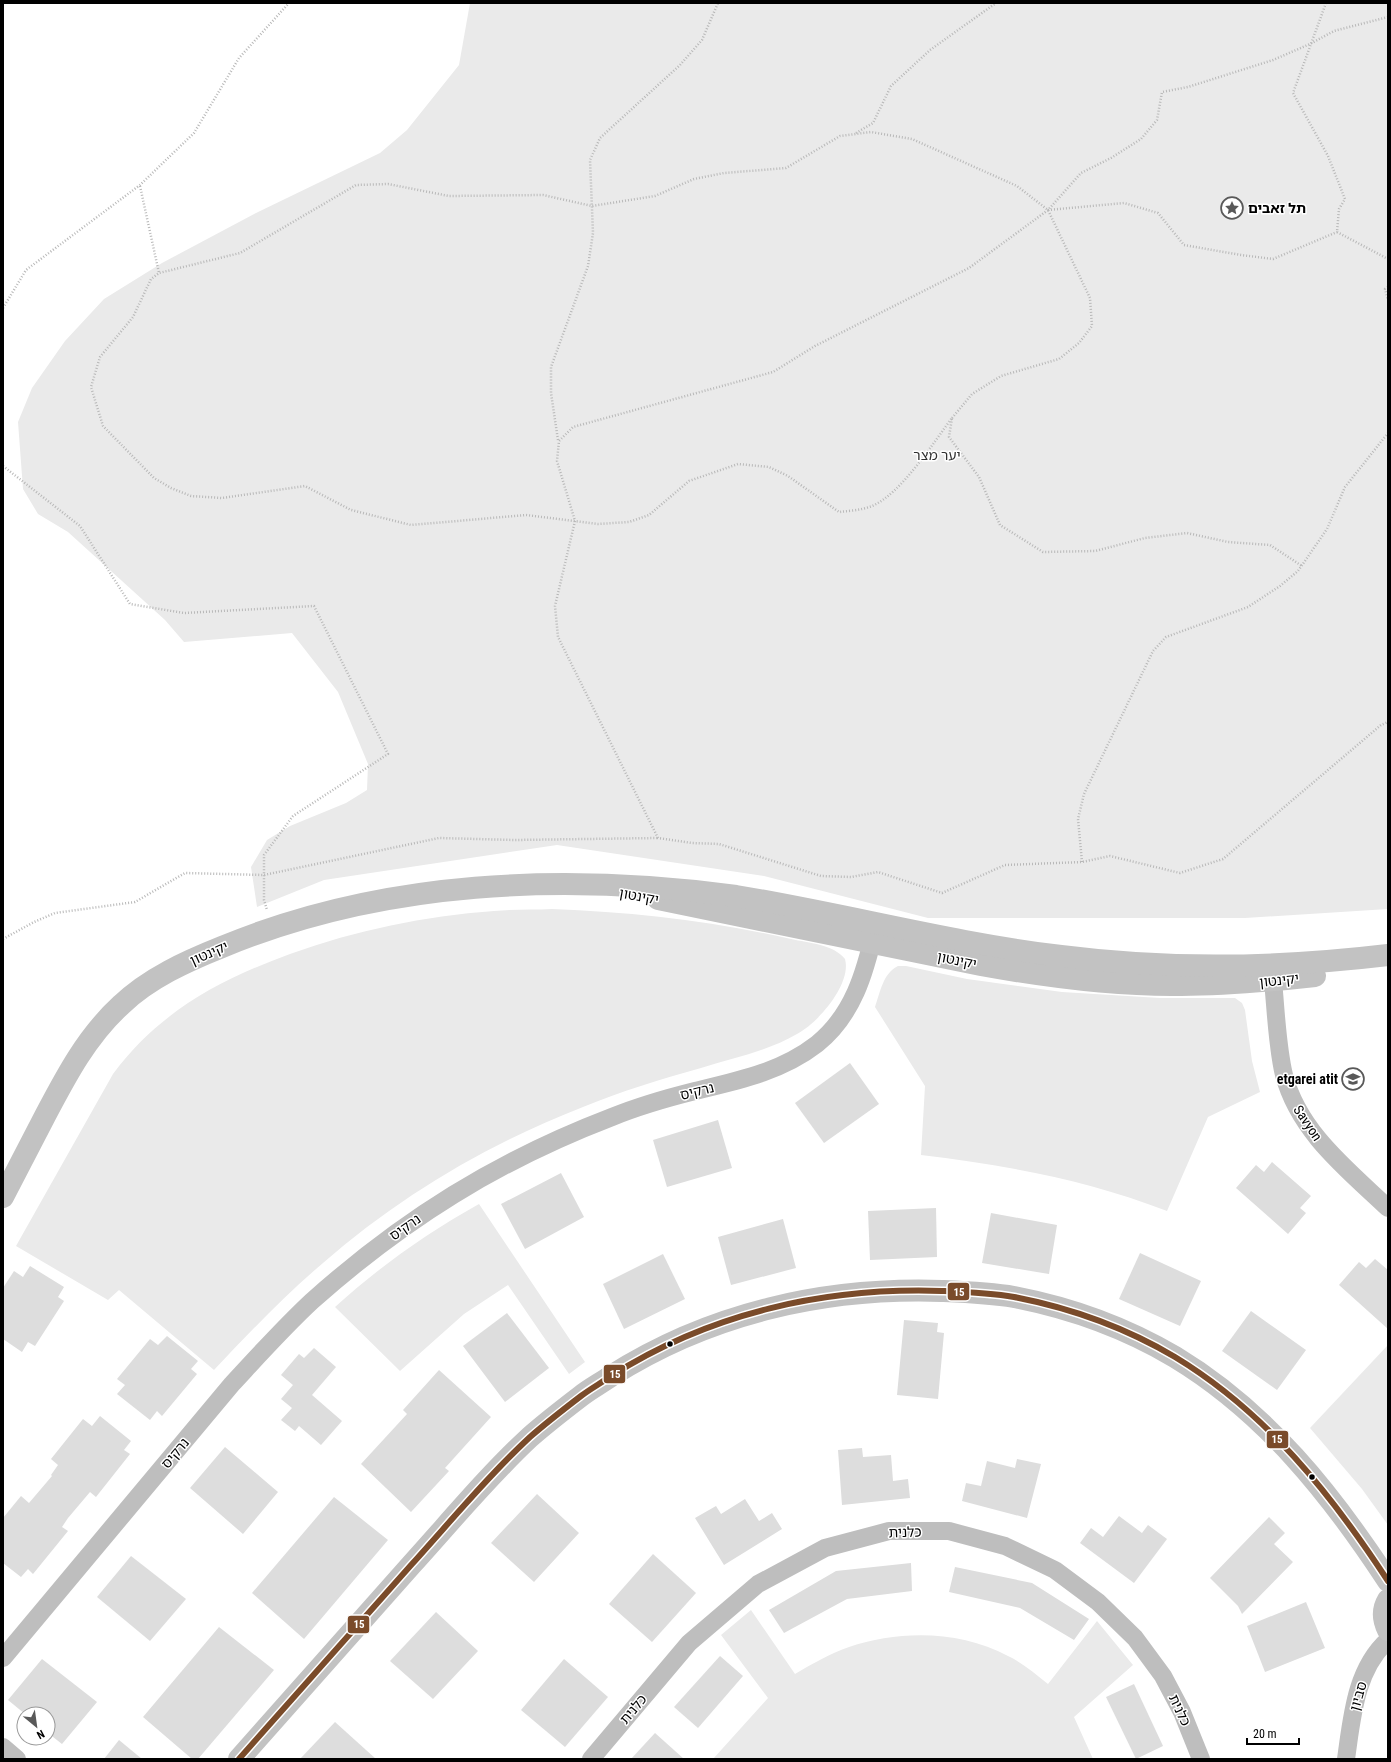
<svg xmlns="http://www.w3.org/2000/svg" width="1391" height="1762" viewBox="0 0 1391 1762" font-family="'Roboto Condensed','Noto Sans Hebrew',sans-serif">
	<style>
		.green { fill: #eaeaea }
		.building { fill: #ddd }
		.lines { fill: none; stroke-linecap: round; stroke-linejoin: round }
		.path { stroke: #b8b8b8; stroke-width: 2.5; stroke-dasharray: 1 2; stroke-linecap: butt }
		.street { stroke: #bebebe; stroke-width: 18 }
		.secondary { stroke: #c2c2c2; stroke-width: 22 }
		.bus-1-casing { stroke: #fff; stroke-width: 9 }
		.bus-1 { stroke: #7a4b2a; stroke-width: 6 }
		.bus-dot { fill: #000; stroke: #fff; stroke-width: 1.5 }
		.labels { text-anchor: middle; stroke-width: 3; stroke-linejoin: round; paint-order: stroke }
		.poi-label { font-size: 14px; font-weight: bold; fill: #000; stroke: #fff; text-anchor: start }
		.park-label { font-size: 14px; fill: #303030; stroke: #fff }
		.street-label { font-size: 14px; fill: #000; stroke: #fff }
		.line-badge { stroke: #fff; stroke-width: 1.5 }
		.badge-label { font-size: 11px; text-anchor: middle; font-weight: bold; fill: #fff }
	</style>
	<rect width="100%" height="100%" fill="#fff"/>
	<g class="green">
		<polygon points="470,3 1388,3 1388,909 1245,918 928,918 764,876 557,845 324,880 257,907 251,867 267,840 290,826 346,803 367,790 368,764 338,692 292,633 184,642 165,620 68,532 38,514 23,489 18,422 32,388 65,341 104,299 162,263 256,213 380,153 407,130 459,65"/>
		<path d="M552 909C633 912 712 921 791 939 809 943 833 944 845 959 852 984 818 1023 797 1034 768 1051 733 1058 701 1068 661 1079 622 1091 583 1107 488 1144 400 1196 323 1263 284 1296 249 1333 214 1370L119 1290 108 1300 16 1246 113 1074C159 1012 219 980 290 954 357 930 424 916 494 911 513 909 533 910 552 909Z"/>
		<path d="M898 966H906L967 979 1062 992 1160 998H1235L1242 1003 1245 1010 1252 1061 1260 1092 1208 1117 1167 1211C1088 1180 1005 1165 921 1155L925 1086 875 1007C880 993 883 973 898 966Z"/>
		<path d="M479 1204 585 1362 569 1374 508 1285 464 1314 400 1371 335 1307C379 1267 427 1233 479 1204Z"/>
		<polygon points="1388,1345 1388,1525 1362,1489 1310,1428"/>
		<path d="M751 1610 795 1674C812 1664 829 1654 849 1647 899 1630 960 1630 1008 1656 1023 1663 1035 1674 1048 1684L1097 1621 1133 1665 1074 1717 1093 1759H713L768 1698 721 1635Z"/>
	</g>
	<g class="building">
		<polygon points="850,1063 879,1104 824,1143 795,1103"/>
		<polygon points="718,1120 732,1168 667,1187 653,1140"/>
		<polygon points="1272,1162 1311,1196 1300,1208 1306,1213 1288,1234 1236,1188 1256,1165 1264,1172"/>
		<polygon points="561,1173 584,1217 525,1249 501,1204"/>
		<polygon points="936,1208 937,1257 870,1260 868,1211"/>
		<polygon points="991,1213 1057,1225 1049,1274 982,1263"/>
		<polygon points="783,1219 796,1268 731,1285 718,1237"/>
		<polygon points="1140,1253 1201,1281 1180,1326 1119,1299"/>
		<polygon points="663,1254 685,1299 624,1329 603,1284"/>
		<polygon points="1375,1259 1388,1270 1388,1329 1339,1285 1359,1262 1366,1268"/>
		<polygon points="30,1266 64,1287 58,1297 64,1301 35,1346 28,1342 22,1352 3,1339 3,1288 14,1271 23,1277"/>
		<polygon points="1251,1311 1306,1350 1277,1390 1222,1351"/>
		<polygon points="507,1313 549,1368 505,1402 463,1346"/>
		<polygon points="904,1320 938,1323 937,1332 944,1333 938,1399 897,1395"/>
		<polygon points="167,1336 198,1361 191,1369 197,1374 162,1416 157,1411 150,1420 117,1394 125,1385 117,1379 150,1339 158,1345"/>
		<polygon points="314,1348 336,1367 312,1395 342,1421 321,1445 299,1426 295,1431 281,1420 292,1408 281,1399 293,1385 281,1375 299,1354 304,1358"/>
		<polygon points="439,1370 491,1417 445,1468 449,1471 411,1512 361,1464 407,1414 403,1410"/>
		<polygon points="100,1416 131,1441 124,1450 130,1454 96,1497 90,1492 68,1518 62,1527 68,1531 33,1574 28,1569 21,1577 3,1563 3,1518 21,1496 29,1503 52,1476 51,1475 58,1465 51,1459 83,1419 92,1426"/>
		<polygon points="225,1447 278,1492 243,1534 190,1488"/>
		<polygon points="862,1448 863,1457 891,1455 893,1481 908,1479 910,1498 842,1505 838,1450"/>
		<polygon points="1017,1459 1041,1464 1027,1518 962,1501 966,1483 981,1486 987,1461 1015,1468"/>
		<polygon points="537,1494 579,1533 534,1582 491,1543"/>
		<polygon points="334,1497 388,1540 304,1639 252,1593"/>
		<polygon points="745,1499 759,1521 772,1513 782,1529 724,1565 695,1518 716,1506 721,1514"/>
		<polygon points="1119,1516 1142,1533 1148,1525 1167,1539 1134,1583 1080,1543 1091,1528 1103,1537"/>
		<polygon points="1269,1517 1285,1533 1274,1544 1293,1562 1242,1614 1238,1606 1210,1578"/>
		<polygon points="653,1554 696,1593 652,1642 609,1604"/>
		<polygon points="131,1556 186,1599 150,1641 97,1597"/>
		<polygon points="911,1563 912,1591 847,1599 784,1633 769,1610 836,1571"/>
		<polygon points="955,1567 1032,1583 1089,1619 1074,1640 1020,1608 949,1592"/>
		<polygon points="1306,1602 1325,1648 1265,1672 1247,1626"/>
		<polygon points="436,1612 478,1651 433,1699 390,1661"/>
		<polygon points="219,1627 274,1670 198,1759 192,1759 143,1717"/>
		<polygon points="720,1656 743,1676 698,1728 674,1707"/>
		<polygon points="42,1659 97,1702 62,1744 48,1733 48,1714 25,1714 8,1700"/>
		<polygon points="564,1659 608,1697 565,1747 521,1710"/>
		<polygon points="1134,1684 1163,1746 1136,1759 1106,1697"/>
		<polygon points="335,1722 376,1759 300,1759"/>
		<polygon points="655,1733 684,1759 631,1759"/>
		<polygon points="119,1740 142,1759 104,1759"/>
	</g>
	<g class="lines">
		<g class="path">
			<polyline points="1326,3 1293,93 1328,156 1345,199 1339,209 1337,232 1388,259"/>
			<polyline points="1388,17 1334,31 1310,44 1273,60 1188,87 1162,92 1157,120 1141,139 1111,158 1081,173 1048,210 969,268 815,346 773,372 573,427 559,441 557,461 575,521 555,606 558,637 658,838 692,843 719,844 821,876 851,877 878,872 942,893 1005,865 1082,862 1110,856 1180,873 1223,859 1381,725 1388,722"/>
			<polyline points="856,133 873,123 891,86 930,50 996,3"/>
			<polyline points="140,186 159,273"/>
			<polyline points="1048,210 1124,203 1158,213 1184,245 1241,255 1273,259 1337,232"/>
			<polyline points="1388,287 1385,289 1388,300"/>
			<polyline points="3,308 26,270 140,185 194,133 239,58 289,3"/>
			<path d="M952 418 972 394 1001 376 1059 359 1079 343 1092 326 1090 298 1048 210 1017 186 912 139 871 132 840 136 786 168 724 173 694 179 655 196 592 206 543 195 449 196 388 184 356 185 240 253 159 273 151 279 133 317 100 357 91 387 103 426 154 478 171 488 191 496 222 498 305 486 351 510 411 525 526 515 598 524 629 522 649 515 689 481 738 464 769 467 788 476 839 512C849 511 862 510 872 506 901 494 933 443 952 418L949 437 979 477 1000 525 1043 552 1095 551 1145 538 1187 533 1228 542 1270 545 1302 566"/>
			<polyline points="558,440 551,393 551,367 588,266 593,233 590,160 600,138 680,65 702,40 718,3"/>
			<polyline points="3,466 80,526 130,604 184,613 314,606 388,754 293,816 264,855 264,900 267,910"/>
			<polyline points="1082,862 1078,819 1084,794 1153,651 1166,637 1248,607 1280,586 1298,571 1327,529 1345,487 1388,433"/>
			<polyline points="3,939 34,922 55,913 135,902 185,873 264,875 439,838 515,840 658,838"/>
		</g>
		<g class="street">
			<path d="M1274 968 1273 981C1276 1011 1277 1046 1284 1075 1299 1132 1347 1169 1388 1208"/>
			<path d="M3 1658 232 1384C258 1356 284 1327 312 1301 404 1219 497 1161 612 1117 639 1106 667 1098 695 1091 737 1081 781 1072 817 1044 853 1015 865 973 875 929"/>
			<polyline points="3,1747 17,1759"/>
			<polyline points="591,1759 689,1643 758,1584 825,1548 889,1531 949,1531 1005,1546 1055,1570 1098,1602 1135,1638 1163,1676 1182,1712 1201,1759"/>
			<path d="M1346 1759C1352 1718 1355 1670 1388 1640"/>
		</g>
		<g class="secondary">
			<path d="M658 899 981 965C1047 977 1114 986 1181 985 1226 985 1270 981 1315 976"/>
			<path d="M3 1197C17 1170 31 1143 45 1116 66 1076 87 1036 121 1005 149 978 187 961 222 947 383 880 565 873 736 896 845 914 952 943 1061 956 1170 970 1279 968 1388 955"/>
			<path d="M1388 1600C1382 1610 1383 1620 1388 1630"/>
			<path d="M239 1759C297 1694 355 1629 412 1564 451 1521 488 1476 530 1437 546 1423 564 1409 581 1396 590 1389 601 1383 611 1376 710 1313 825 1287 942 1291 965 1292 990 1293 1014 1297 1071 1308 1126 1328 1175 1357 1266 1412 1331 1494 1388 1581"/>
		</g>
		<g class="bus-1-casing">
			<path id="bus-1" d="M239 1759C297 1694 355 1629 412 1564 451 1521 488 1476 530 1437 546 1423 564 1409 581 1396 590 1389 601 1383 611 1376 710 1313 825 1287 942 1291 965 1292 990 1293 1014 1297 1071 1308 1126 1328 1175 1357 1266 1412 1331 1494 1388 1581"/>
		</g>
		<use href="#bus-1" class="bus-1"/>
	</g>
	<defs>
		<g id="sight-ring" transform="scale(1.15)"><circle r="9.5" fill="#fff" stroke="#595959" stroke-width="1.5"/><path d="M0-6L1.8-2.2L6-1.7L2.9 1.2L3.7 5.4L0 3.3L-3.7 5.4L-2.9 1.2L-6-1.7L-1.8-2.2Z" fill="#595959"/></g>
		<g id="school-ring" transform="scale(1.15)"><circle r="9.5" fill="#fff" stroke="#595959" stroke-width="1.5"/><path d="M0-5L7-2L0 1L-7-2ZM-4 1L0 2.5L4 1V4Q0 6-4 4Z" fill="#595959"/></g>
	</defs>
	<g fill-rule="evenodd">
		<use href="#sight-ring" x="1232" y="208"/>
		<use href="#school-ring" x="1353" y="1079"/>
	</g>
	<g class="bus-dot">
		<circle cx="670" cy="1344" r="3.5"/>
		<circle cx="1312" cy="1477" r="3.5"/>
	</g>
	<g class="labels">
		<g class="poi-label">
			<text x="1248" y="213">תל זאבים</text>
			<text x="1338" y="1084" text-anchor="end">etgarei atit</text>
		</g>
		<g class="park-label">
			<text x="937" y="460">יער מצר</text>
		</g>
		<g class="street-label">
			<text transform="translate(639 896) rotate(10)" y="5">יקינטון</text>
			<text transform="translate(209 953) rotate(-24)" y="5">יקינטון</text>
			<text transform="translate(957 960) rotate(11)" y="5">יקינטון</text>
			<text transform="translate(1279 980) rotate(-6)" y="5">יקינטון</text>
			<text transform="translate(697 1091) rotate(-14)" y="5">נרקיס</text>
			<text transform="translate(1308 1123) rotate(56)" y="5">Savyon</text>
			<text transform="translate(405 1227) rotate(-35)" y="5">נרקיס</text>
			<text transform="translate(175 1453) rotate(-50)" y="5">נרקיס</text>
			<text transform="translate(905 1532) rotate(-2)" y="5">כלנית</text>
			<text transform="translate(1358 1696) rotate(-74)" y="5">סביון</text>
			<text transform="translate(633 1709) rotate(-50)" y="5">כלנית</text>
			<text transform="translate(1180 1710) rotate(65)" y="5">כלנית</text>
		</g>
	</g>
	<g class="line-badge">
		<rect x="947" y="1282" width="23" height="19" rx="4" fill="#7a4b2a"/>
		<rect x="603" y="1364" width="23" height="20" rx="4" fill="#7a4b2a"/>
		<rect x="1266" y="1430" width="23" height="19" rx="4" fill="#7a4b2a"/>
		<rect x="347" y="1615" width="23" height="19" rx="4" fill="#7a4b2a"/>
	</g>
	<g class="badge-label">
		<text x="959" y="1296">15</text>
		<text x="615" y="1378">15</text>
		<text x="1277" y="1443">15</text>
		<text x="359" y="1628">15</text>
	</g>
	<rect width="1391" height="1762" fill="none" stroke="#000000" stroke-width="8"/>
	<g transform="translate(36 1726) rotate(151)"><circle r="19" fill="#ffffff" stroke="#999999"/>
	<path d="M0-3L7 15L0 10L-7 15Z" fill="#595959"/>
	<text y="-6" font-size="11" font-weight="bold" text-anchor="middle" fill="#000000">N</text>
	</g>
	<path d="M1247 1738v6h52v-6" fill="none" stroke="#000000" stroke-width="2"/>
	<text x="1253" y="1738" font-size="12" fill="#000000" stroke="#ffffff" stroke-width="3" paint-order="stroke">20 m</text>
</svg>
